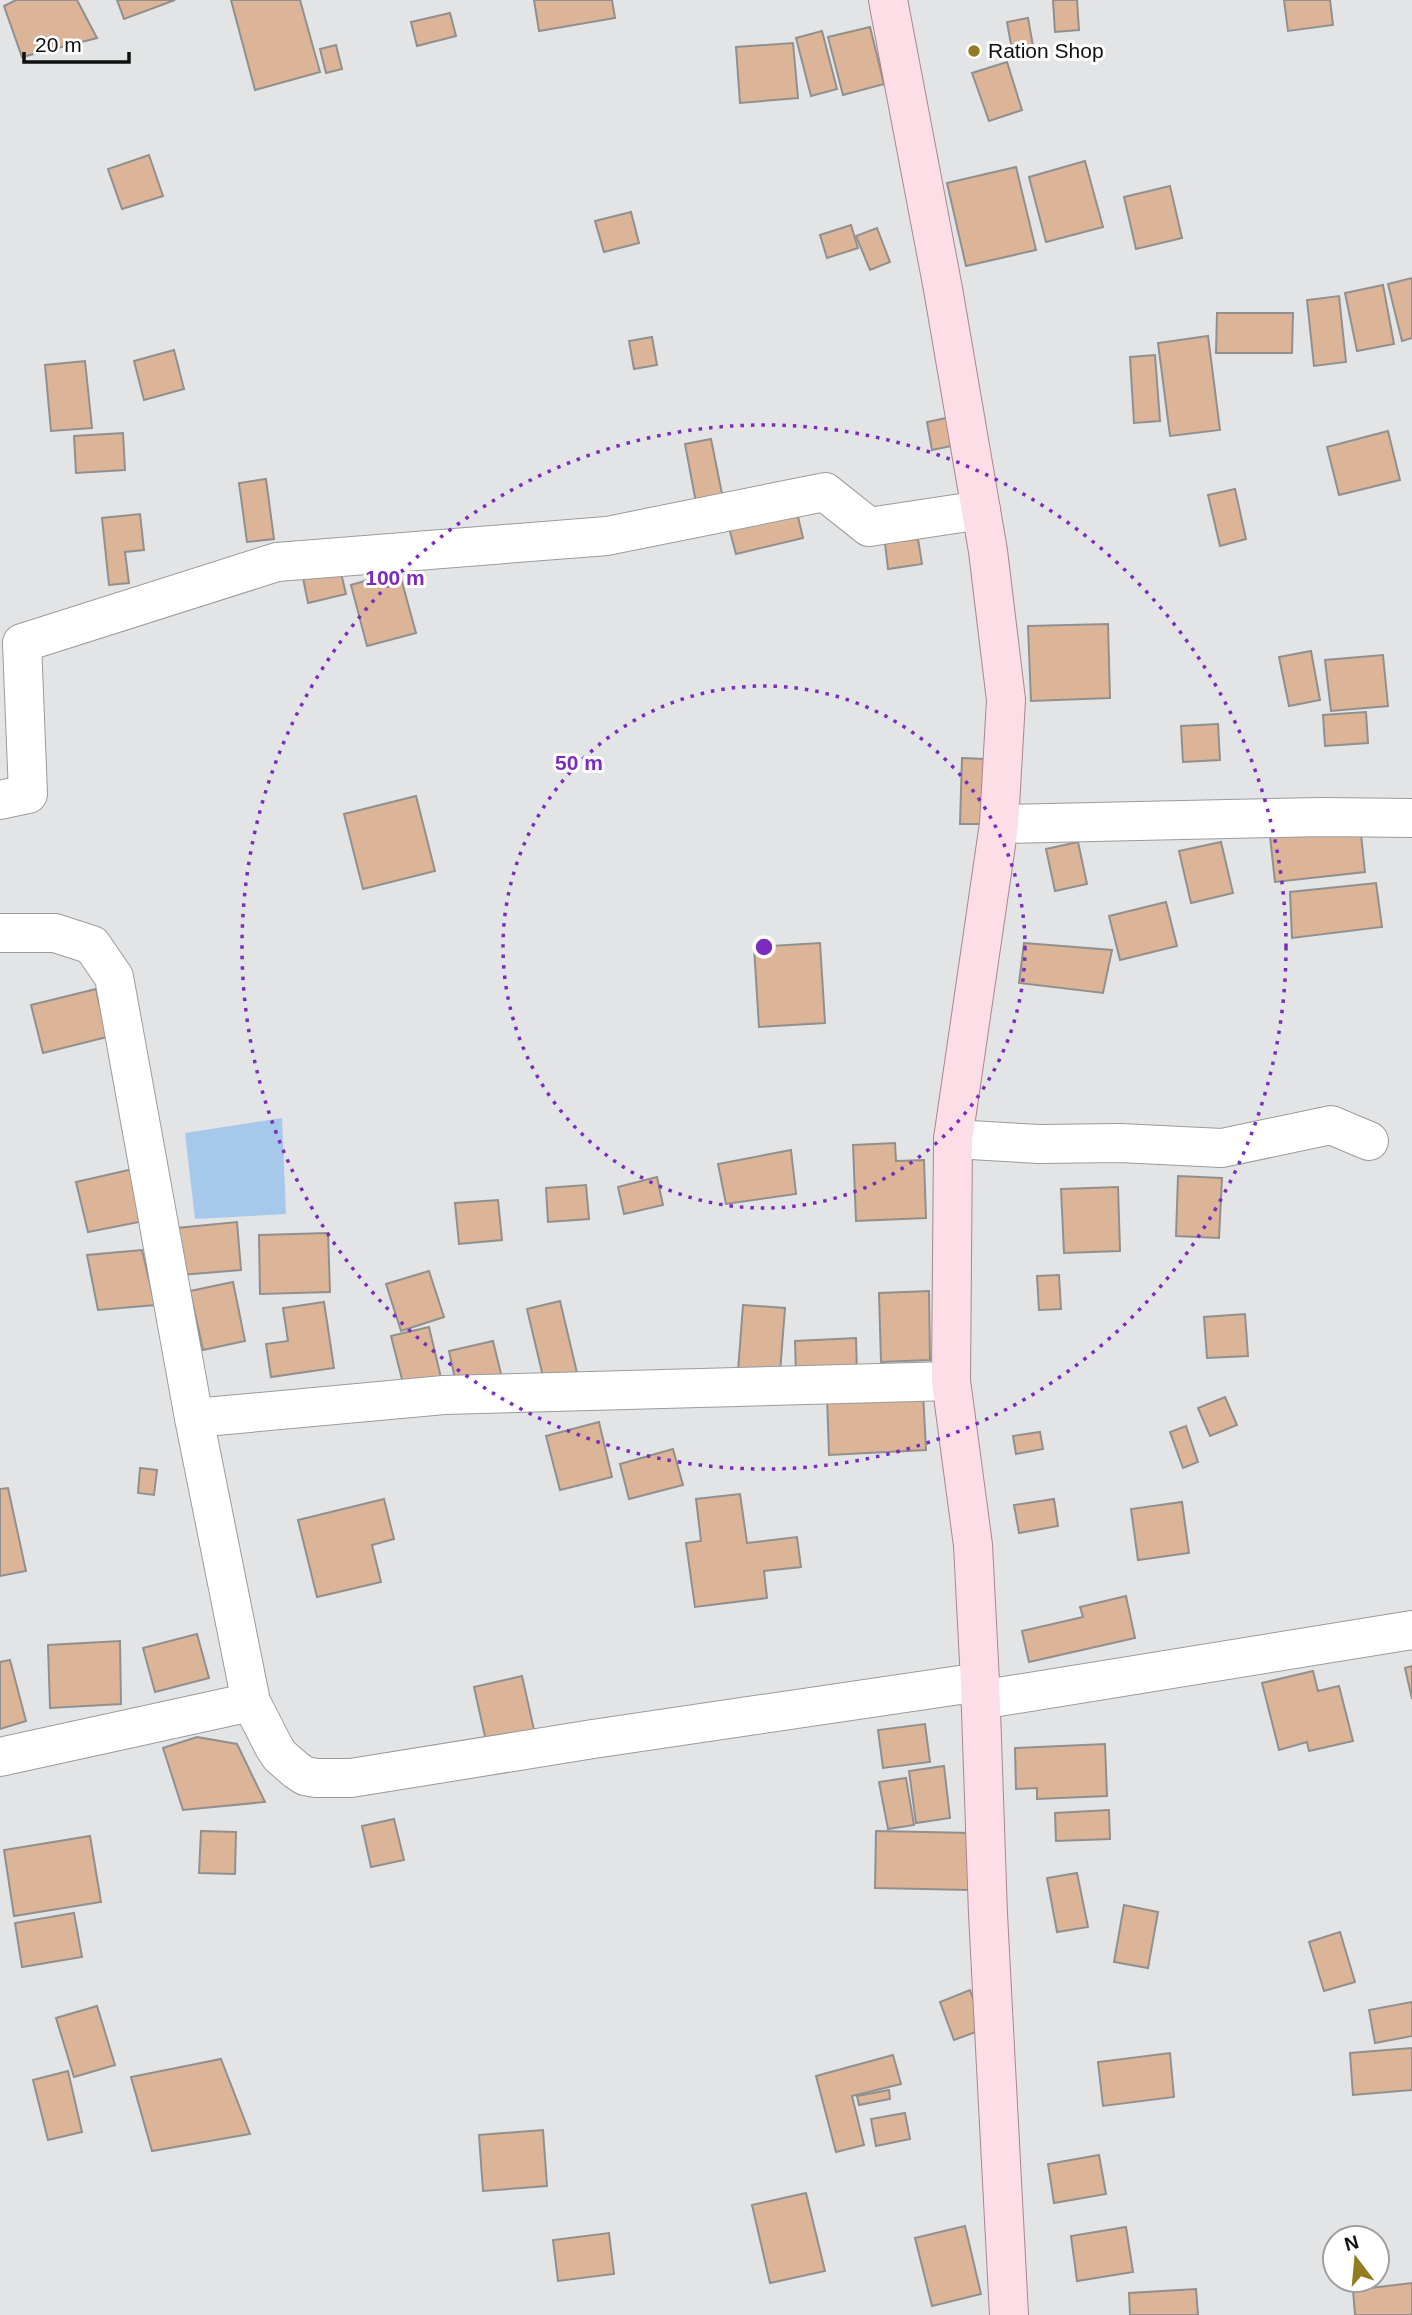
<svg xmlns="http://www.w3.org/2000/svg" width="1412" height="2315" viewBox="0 0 1412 2315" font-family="Helvetica,sans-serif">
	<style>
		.water { fill: #a6c8ea }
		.building { fill: #dcb497; stroke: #91908e; stroke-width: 2 }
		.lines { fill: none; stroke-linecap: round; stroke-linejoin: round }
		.minor-casing { stroke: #999b9c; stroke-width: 40 }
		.major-casing { stroke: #a88790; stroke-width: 40 }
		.minor { stroke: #fff; stroke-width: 38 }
		.major { stroke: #fddde6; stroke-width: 38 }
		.ring { fill: none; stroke: #7b2cbf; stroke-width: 3.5; stroke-dasharray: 3.5 7 }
		.poi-dot { fill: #947b22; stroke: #fff; stroke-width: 2.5 }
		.labels { text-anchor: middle; stroke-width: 6; stroke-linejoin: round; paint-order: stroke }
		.poi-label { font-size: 21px; fill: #0f1010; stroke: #fff; text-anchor: start }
		.centre { fill: #7b2cbf; stroke: #fff; stroke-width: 3.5 }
		.ring-label { font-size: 21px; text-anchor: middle; font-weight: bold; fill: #7b2cbf; stroke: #fff; stroke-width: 6; stroke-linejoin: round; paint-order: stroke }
	</style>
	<rect width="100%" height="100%" fill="#e3e4e6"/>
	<polygon class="water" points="282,1118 286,1214 195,1219 185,1133"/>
	<g class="building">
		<polygon points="16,0 77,0 97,38 22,57 4,6"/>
		<polygon points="117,0 175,0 124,19"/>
		<polygon points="231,0 300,0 320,72 255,90"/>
		<polygon points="534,0 612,0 615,18 539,31"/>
		<polygon points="1053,0 1077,0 1079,30 1055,32"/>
		<polygon points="1284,0 1330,0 1333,25 1288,31"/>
		<polygon points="450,13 456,36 417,46 411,22"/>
		<polygon points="1028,18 1033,46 1012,50 1007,22"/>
		<polygon points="870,27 884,84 843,95 828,37"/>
		<polygon points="822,31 837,89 811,96 796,38"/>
		<polygon points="793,43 798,98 740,103 736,47"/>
		<polygon points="336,45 342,69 326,73 320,49"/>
		<polygon points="1007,62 1022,110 989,121 972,73"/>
		<polygon points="149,155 163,196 122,209 108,169"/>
		<polygon points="1085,161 1103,227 1046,242 1029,177"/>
		<polygon points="1016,167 1036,250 966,266 947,183"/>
		<polygon points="1170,186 1182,238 1136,249 1124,197"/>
		<polygon points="631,212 639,243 604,252 595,221"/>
		<polygon points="851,225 858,248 827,258 820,235"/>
		<polygon points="877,228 890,262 870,270 856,236"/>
		<polygon points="1412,278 1412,338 1402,341 1388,284"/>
		<polygon points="1383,285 1394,344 1357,351 1345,293"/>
		<polygon points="1339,296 1346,362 1314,366 1307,300"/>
		<polygon points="1217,313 1293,313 1292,353 1216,353"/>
		<polygon points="1208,336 1220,430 1170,436 1158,343"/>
		<polygon points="652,337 657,365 634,369 629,341"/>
		<polygon points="174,350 184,389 144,400 134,361"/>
		<polygon points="1155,355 1160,421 1134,423 1130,357"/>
		<polygon points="85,361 92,428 51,431 45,365"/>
		<polygon points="951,417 956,445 932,450 927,422"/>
		<polygon points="1388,431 1400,480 1339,495 1327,447"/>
		<polygon points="123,433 125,470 76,473 74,436"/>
		<polygon points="711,439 724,504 697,508 685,444"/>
		<polygon points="266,479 274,539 247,542 239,483"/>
		<polygon points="1235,489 1246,539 1220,546 1208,495"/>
		<polygon points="796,508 803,538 736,554 728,524"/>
		<polygon points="140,514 144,550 125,552 129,583 109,585 102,518"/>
		<polygon points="918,539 922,564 888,569 885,543"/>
		<polygon points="338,560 346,594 308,603 301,568"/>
		<polygon points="399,571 416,633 367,646 351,585"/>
		<polygon points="1108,624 1110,698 1031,701 1028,626"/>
		<polygon points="1311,651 1320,700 1289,706 1279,657"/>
		<polygon points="1383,655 1388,706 1331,711 1325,660"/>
		<polygon points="1366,712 1368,743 1325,746 1323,715"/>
		<polygon points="1218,724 1220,760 1183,762 1181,726"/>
		<polygon points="962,758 986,759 984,824 960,824"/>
		<polygon points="416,796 435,871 363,889 344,814"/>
		<polygon points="1360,825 1365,872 1275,882 1270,836"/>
		<polygon points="1078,842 1087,884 1055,891 1046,849"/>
		<polygon points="1221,842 1233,893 1191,903 1179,851"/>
		<polygon points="1376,883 1382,927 1292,938 1290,892"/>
		<polygon points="1166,902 1177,946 1120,960 1109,916"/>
		<polygon points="820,943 825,1023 759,1027 754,947"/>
		<polygon points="1024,943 1112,950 1103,993 1019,983"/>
		<polygon points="96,989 107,1037 43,1053 31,1005"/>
		<polygon points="895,1143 896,1161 924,1160 926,1218 856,1221 853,1145"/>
		<polygon points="791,1150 796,1194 726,1204 718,1164"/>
		<polygon points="133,1169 144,1221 88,1232 76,1182"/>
		<polygon points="1178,1176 1222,1178 1219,1238 1176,1236"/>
		<polygon points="657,1177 663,1205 624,1214 618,1187"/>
		<polygon points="586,1185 589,1219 548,1222 546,1188"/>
		<polygon points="1118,1187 1120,1251 1064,1253 1061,1189"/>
		<polygon points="498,1200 502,1240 459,1244 455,1203"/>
		<polygon points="237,1222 241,1270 181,1275 177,1228"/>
		<polygon points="328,1233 330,1292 260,1294 259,1235"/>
		<polygon points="142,1250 155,1305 98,1310 87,1255"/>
		<polygon points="429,1271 444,1317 401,1331 386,1284"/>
		<polygon points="1059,1275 1061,1309 1039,1310 1037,1276"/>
		<polygon points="233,1282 245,1341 203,1350 190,1291"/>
		<polygon points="929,1291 930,1360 881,1362 879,1293"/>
		<polygon points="560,1301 578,1377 545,1385 527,1309"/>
		<polygon points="324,1302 334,1368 271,1377 266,1344 288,1341 283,1308"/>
		<polygon points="743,1305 785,1308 780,1373 738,1371"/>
		<polygon points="1245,1314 1248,1356 1207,1358 1204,1317"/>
		<polygon points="429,1327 442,1382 405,1391 391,1336"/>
		<polygon points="856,1338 857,1373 796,1375 795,1341"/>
		<polygon points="493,1341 502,1378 457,1388 449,1351"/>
		<polygon points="923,1392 926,1450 829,1455 827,1396"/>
		<polygon points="1225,1397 1237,1425 1210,1436 1198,1408"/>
		<polygon points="599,1422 612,1477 560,1490 546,1436"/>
		<polygon points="1186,1426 1198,1462 1183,1468 1170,1432"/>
		<polygon points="1040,1432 1043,1449 1016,1454 1013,1436"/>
		<polygon points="673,1449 683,1485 629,1499 620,1464"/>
		<polygon points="140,1468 157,1470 154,1495 138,1493"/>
		<polygon points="8,1488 26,1571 0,1576 0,1489"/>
		<polygon points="740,1494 747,1543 797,1537 801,1567 764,1571 767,1598 695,1607 686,1543 701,1541 696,1499"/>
		<polygon points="384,1499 394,1539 372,1545 381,1582 317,1597 298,1520"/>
		<polygon points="1054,1499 1058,1526 1019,1533 1014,1505"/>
		<polygon points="1182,1502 1189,1553 1138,1560 1131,1509"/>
		<polygon points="1126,1596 1135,1638 1029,1662 1022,1631 1083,1617 1080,1607"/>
		<polygon points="197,1634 209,1678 155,1692 143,1648"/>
		<polygon points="120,1641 121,1704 50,1708 48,1645"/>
		<polygon points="10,1660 26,1721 0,1729 0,1662"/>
		<polygon points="1412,1666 1412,1699 1405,1668"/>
		<polygon points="1313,1671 1318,1691 1339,1686 1353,1741 1309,1751 1307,1742 1279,1750 1262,1683"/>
		<polygon points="522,1676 536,1739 488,1750 474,1687"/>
		<polygon points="925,1724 930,1762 883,1768 878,1730"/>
		<polygon points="197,1737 237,1744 265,1802 183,1810 163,1748"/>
		<polygon points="1105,1744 1107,1796 1037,1799 1037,1788 1016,1789 1015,1748"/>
		<polygon points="944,1766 950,1818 916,1823 909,1771"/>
		<polygon points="906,1778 914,1825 888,1829 879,1782"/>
		<polygon points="1109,1810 1110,1839 1056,1841 1055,1813"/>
		<polygon points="394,1819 404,1860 371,1867 362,1826"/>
		<polygon points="201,1831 236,1832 235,1874 199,1873"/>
		<polygon points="876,1831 972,1833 970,1890 875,1888"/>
		<polygon points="90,1836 101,1902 14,1916 4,1850"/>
		<polygon points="1077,1873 1088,1927 1057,1932 1047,1878"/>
		<polygon points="1124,1905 1158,1912 1148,1968 1114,1962"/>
		<polygon points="74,1913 82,1957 22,1967 15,1923"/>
		<polygon points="1340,1932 1355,1982 1324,1991 1309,1942"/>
		<polygon points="970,1990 984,2029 954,2040 940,2002"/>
		<polygon points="1412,2002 1412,2036 1375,2043 1369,2010"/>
		<polygon points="97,2006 115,2065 74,2077 56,2018"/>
		<polygon points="1412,2048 1412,2090 1353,2095 1350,2053"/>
		<polygon points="1170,2053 1174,2097 1103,2106 1098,2062"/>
		<polygon points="893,2055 901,2084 852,2096 864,2145 836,2152 816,2076"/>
		<polygon points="221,2059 250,2134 152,2151 131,2077"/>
		<polygon points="68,2071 82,2132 48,2140 33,2080"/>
		<polygon points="889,2090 890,2099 859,2105 857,2096"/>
		<polygon points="905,2113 910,2139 876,2146 871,2119"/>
		<polygon points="543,2130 547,2186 483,2191 479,2135"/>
		<polygon points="1099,2155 1106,2194 1054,2203 1048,2164"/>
		<polygon points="806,2193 825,2271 770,2283 752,2205"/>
		<polygon points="965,2226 981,2294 932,2306 915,2238"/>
		<polygon points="1126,2227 1133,2272 1077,2281 1071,2236"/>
		<polygon points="609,2233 614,2274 558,2281 553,2240"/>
		<polygon points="1412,2283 1412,2315 1355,2315 1353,2290"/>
		<polygon points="1196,2289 1198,2315 1130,2315 1129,2293"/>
	</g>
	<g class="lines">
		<g class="minor-casing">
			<g id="minor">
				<polyline points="0,800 28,794 22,643 277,562 607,536 825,492 869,527 981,510"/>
				<polyline points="999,824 1322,817 1412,818"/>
				<polyline points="0,933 55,933 92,945 114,977 194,1418 251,1702 274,1747 280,1756 296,1770 305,1776 316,1778 351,1778 593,1739 980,1682"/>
				<polyline points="953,1139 1039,1144 1120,1143 1222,1148 1331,1125 1369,1141"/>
				<polyline points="194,1418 444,1395 951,1381"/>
				<polyline points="980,1700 1412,1630"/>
				<polyline points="0,1757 251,1702"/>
			</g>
		</g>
		<g class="major-casing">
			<polyline id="major" points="888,0 943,289 988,551 1006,700 999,824 953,1139 951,1381 973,1545 980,1682 988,1914 1009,2315"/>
		</g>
		<use href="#minor" class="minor"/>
		<use href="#major" class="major"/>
	</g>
	<g class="ring">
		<circle cx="764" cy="947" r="261"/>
		<circle cx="764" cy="947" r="522"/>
	</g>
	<circle class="poi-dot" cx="974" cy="51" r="7"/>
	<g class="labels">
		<g class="poi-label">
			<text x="988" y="58">Ration Shop</text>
		</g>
	</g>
	<circle cx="764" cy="947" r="10" class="centre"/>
	<g class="ring-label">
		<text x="395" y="585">100 m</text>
		<text x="579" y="770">50 m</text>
	</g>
	<g transform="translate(1356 2259) rotate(344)"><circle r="33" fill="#ffffff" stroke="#9f9f9f" stroke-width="2"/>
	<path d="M0-5L12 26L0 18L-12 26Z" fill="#947b22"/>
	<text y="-10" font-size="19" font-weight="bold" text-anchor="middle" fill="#0f1010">N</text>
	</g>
	<path d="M24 52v10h105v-10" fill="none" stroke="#0f1010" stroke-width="3.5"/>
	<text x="35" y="52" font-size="21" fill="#0f1010" stroke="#ffffff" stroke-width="5" paint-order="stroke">20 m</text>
</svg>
